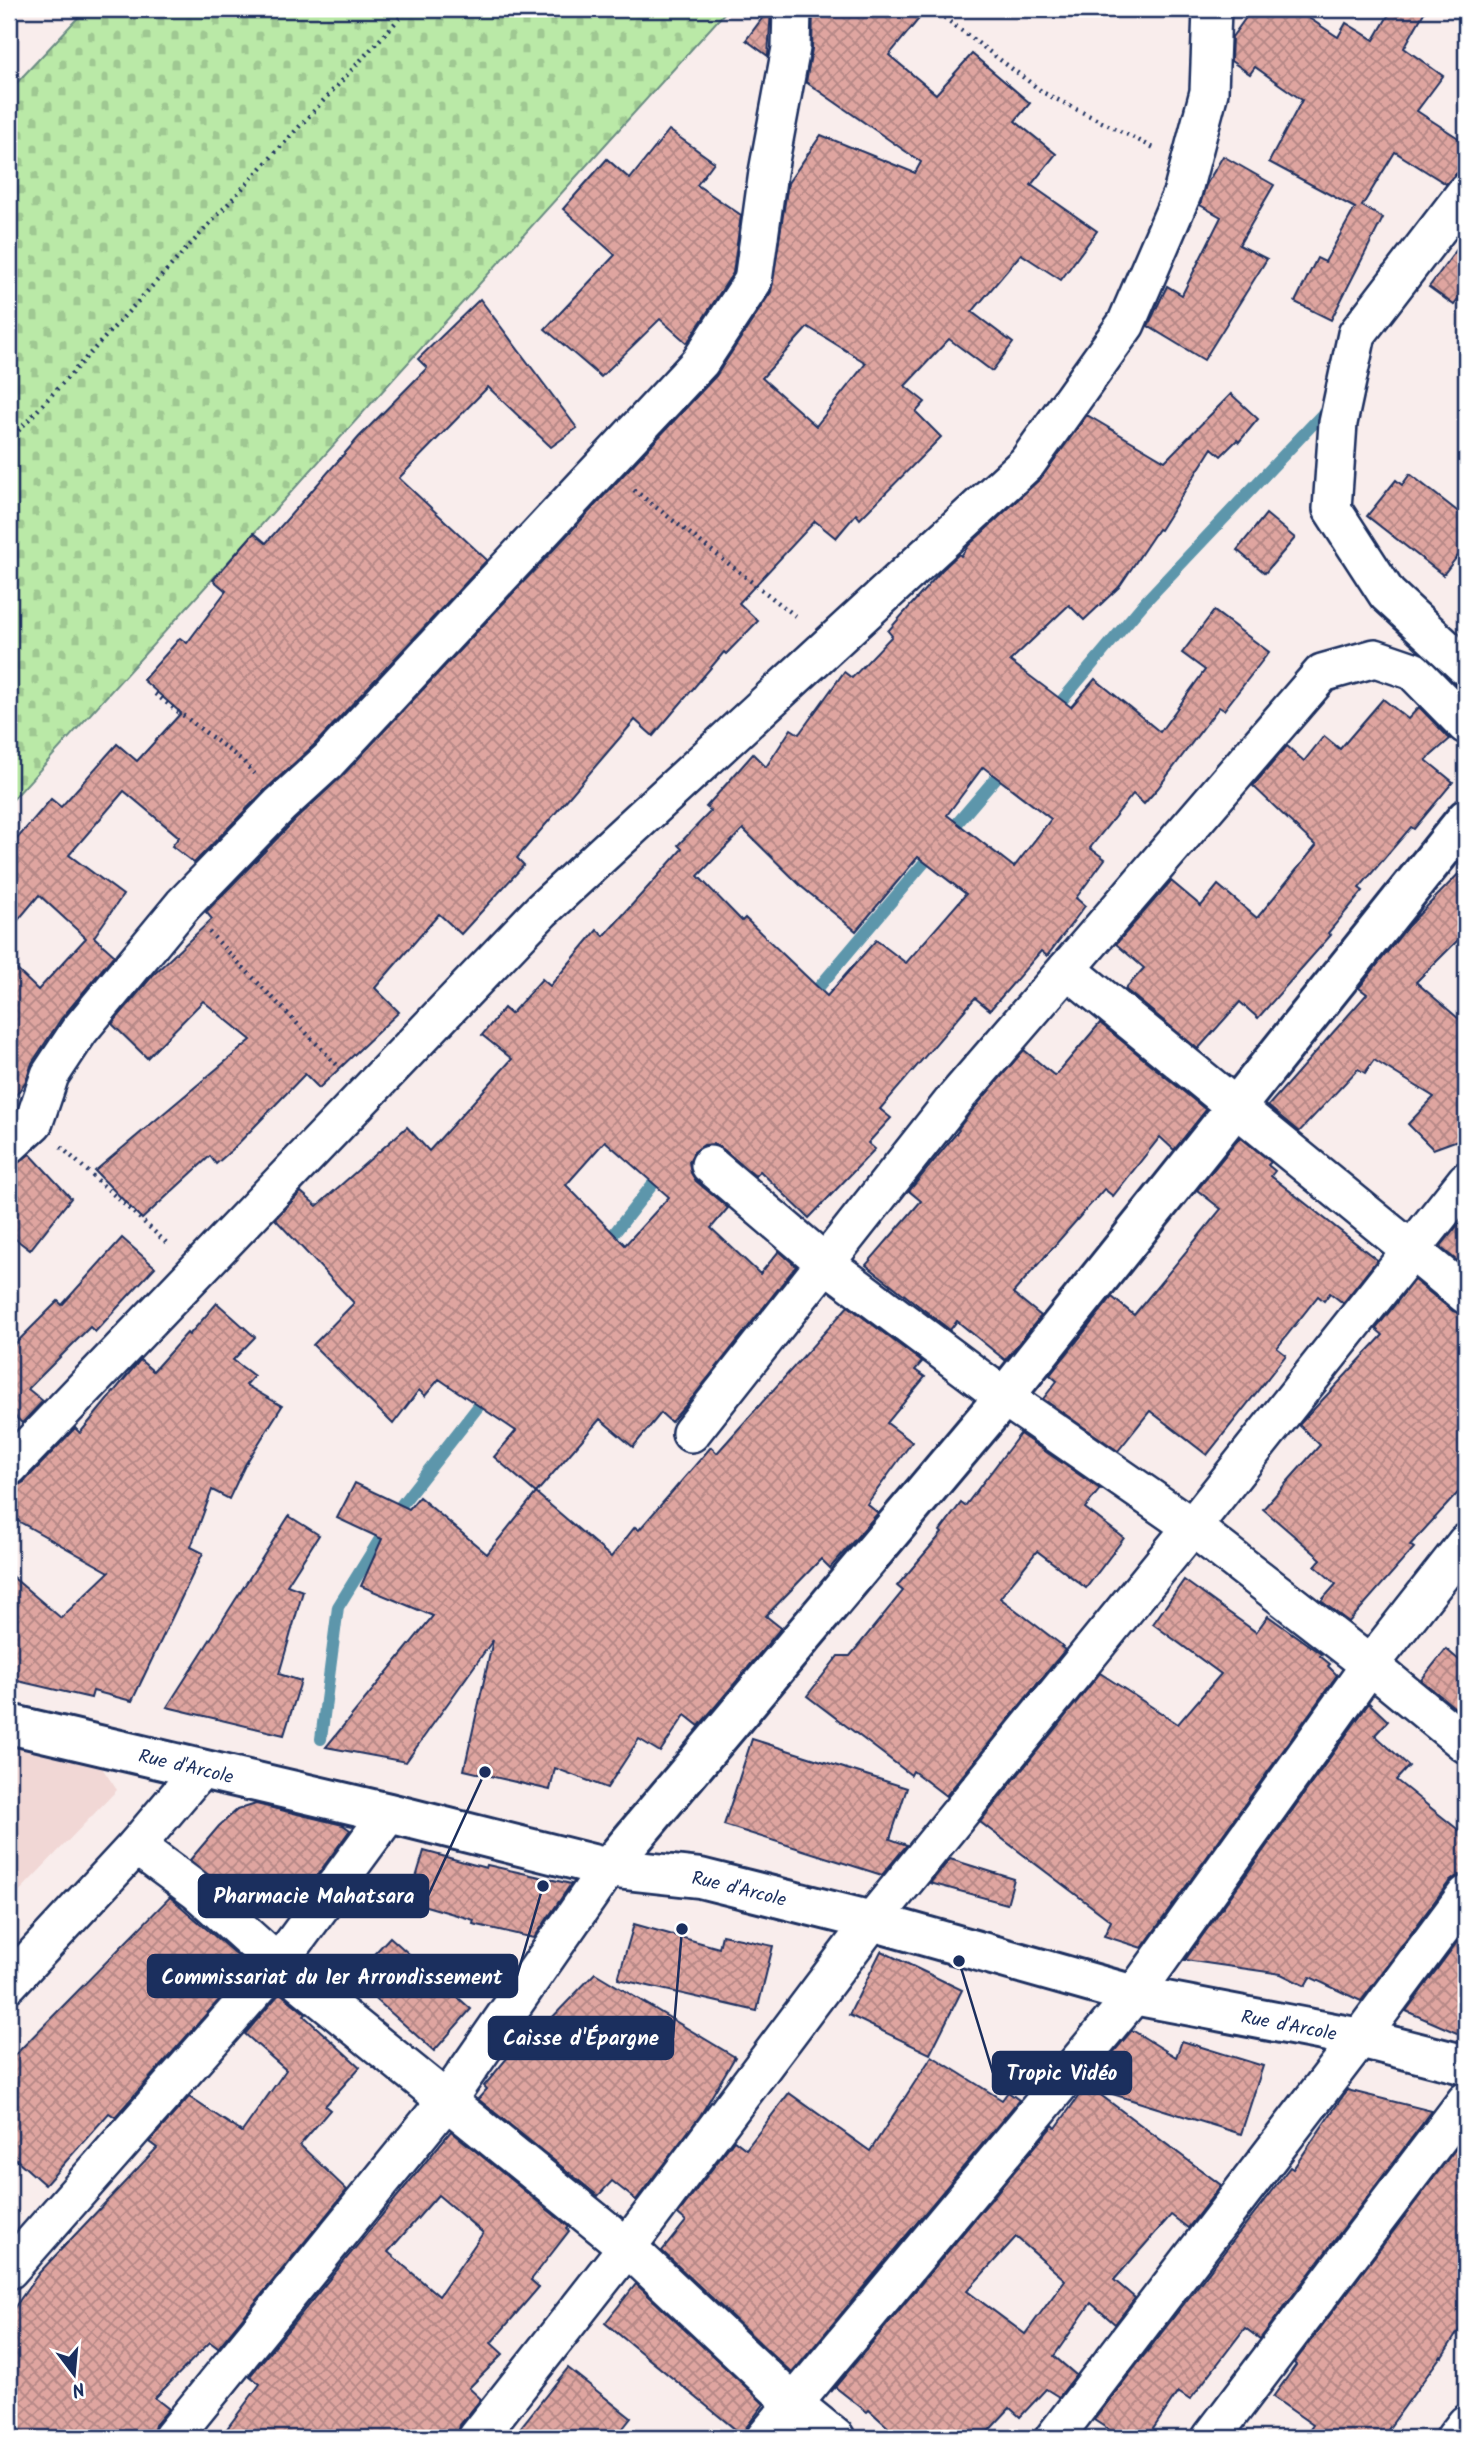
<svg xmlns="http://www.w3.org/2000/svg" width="1475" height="2447" viewBox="0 0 1475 2447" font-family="Kalam,sans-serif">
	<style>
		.built { fill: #f1d7d5 }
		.cemetery { fill: url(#cemetery-stones); stroke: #6a8c82; stroke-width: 2 }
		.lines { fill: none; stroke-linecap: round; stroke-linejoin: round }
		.stream { stroke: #5d96ab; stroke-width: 12 }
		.building { fill: url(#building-cross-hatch); stroke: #1b2f5e; stroke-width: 2; fill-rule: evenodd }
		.street-casing { stroke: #1b2f5e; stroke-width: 42 }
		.secondary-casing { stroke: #1b2f5e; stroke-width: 44 }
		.path { stroke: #1b2f5e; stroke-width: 4.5; stroke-dasharray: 2 5; stroke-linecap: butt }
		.street { stroke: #fff; stroke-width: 37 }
		.secondary { stroke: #fff; stroke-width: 38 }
		.labels { text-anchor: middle; stroke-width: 7; stroke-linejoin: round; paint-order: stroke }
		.street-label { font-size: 19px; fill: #1b2f5e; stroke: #fff }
		.leader { fill: none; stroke: #1b2f5e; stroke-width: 2.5 }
		.callout-dot { fill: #1b2f5e; stroke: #fff; stroke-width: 2.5 }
		.callout { fill: #1b2f5e; stroke: #1b2f5e; stroke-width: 2.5 }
		.callout-label { font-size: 21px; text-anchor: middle; font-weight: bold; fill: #fff }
	</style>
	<defs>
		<pattern id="cemetery-stones" width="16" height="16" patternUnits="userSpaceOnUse" patternTransform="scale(1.75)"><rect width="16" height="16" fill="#bae9a7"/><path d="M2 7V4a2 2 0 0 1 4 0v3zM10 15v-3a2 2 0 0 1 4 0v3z" fill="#9fc892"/></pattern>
		<pattern id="building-cross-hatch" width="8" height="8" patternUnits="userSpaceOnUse" patternTransform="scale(1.75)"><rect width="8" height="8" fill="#dfa5a0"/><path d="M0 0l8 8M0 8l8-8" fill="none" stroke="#b48786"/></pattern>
	</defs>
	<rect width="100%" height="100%" fill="#f9edec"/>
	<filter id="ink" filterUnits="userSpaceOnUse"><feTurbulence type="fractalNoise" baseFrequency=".0143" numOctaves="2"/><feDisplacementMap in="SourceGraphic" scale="14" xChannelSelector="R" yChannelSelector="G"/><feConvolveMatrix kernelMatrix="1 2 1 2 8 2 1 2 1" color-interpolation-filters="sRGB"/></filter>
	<g filter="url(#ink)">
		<polygon class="built" points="9,1742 98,1762 117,1790 9,1902"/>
		<polygon class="cemetery" points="86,9 728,9 9,804 9,91"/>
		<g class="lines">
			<g class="stream">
				<polyline points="1446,672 1466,690"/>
				<polyline points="1053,711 1144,603 1332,404"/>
				<polyline points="948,834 1007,765"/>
				<polyline points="808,1000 934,851"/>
				<polyline points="605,1245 663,1171"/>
				<polyline points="321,1739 338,1607 399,1508 488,1394"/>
			</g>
		</g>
		<g class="building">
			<polygon points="769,9 771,9 768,56 746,40"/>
			<path d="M813 9H927L889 55 936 94 972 54 1030 103 1015 121 1056 154 1031 185 1097 231 1061 280 1021 254 972 312 1013 343 992 371 949 339 905 386 925 402 916 412 941 437 860 519 856 514 836 538 815 521 739 603 758 621 726 654 724 652 653 736 635 720 517 858 524 865 461 934 439 914 375 988 399 1012 319 1088 305 1074 233 1149 216 1164 210 1156 142 1219 95 1171 251 1040 203 1001 147 1058 112 1024 153 975 212 919 206 912 295 820 343 775 716 376 771 292 788 183 821 135 915 173 921 162 806 82 812 49ZM808 327 866 363 816 426 762 378Z"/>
			<polygon points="1252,9 1295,9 1338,37 1346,23 1374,40 1392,9 1426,9 1404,48 1443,76 1417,111 1466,143 1466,171 1457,173 1446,184 1395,152 1362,206 1383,218 1331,320 1295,302 1317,258 1325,262 1355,208 1269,162 1302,100 1255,67 1250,74 1231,61 1232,37"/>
			<polygon points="669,130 714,162 697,185 741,215 733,273 687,343 660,319 601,377 545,329 615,255 563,209 607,159 630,179"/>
			<polygon points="1223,156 1274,185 1239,245 1267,259 1204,360 1148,326 1167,286 1182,295 1221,217 1200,205 1206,185"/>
			<polygon points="1466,237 1466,289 1454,305 1429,287"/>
			<polygon points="480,299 577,428 551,447 488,387 399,478 487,560 313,746 265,790 194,863 172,846 179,837 124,791 69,855 123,895 94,937 114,955 61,1019 32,1063 26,1081 9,1105 9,962 38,990 86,938 39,895 9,931 9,848 51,799 61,807 117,744 137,761 181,713 143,680 180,638 187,643 226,591 213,580 254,533 266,543 359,437 427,368 418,359"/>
			<path d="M1231 394 1258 419 1239 442 1237 440 1221 456 1212 448 1160 530 1158 529 1119 587 1084 620 1069 605 1010 661 1071 707 1095 679 1160 732 1205 670 1182 653 1214 611 1269 652 1224 710 1219 707 1158 788 1144 804 1133 794 1090 848 1105 859 1076 898 1085 906 1047 956 1041 951 990 1010 975 998 880 1109 891 1118 868 1143 875 1149 809 1218 760 1171 755 1176 723 1149 713 1144 704 1145 694 1152 689 1162 691 1173 696 1181 728 1208 711 1228 760 1274 779 1251 796 1266 693 1397 671 1422 661 1413 633 1447 600 1419 536 1493 494 1457 516 1431 439 1379 425 1396 419 1390 393 1424 313 1345 354 1303 275 1219 301 1192 317 1206 407 1127 429 1151 512 1059 482 1035 504 1008 511 1014 542 979 550 986 597 930 604 936 682 849 678 845 711 811 706 807 753 754 766 767 791 729 799 734 844 672 852 678 892 636 888 631 942 570 959 554 961 556 969 545 1041 478 1087 415 1165 461ZM983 767 1051 819 1014 867 947 815ZM743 829 803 888 856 931 918 857 966 894 906 963 876 940 827 996 745 918 742 921 698 876ZM605 1141 669 1197 625 1245 566 1185Z"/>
			<polygon points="1410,474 1466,518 1466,545 1443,575 1367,516 1396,480 1402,485"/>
			<polygon points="1266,514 1295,538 1265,573 1237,550"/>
			<polygon points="1383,699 1408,719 1419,707 1450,739 1426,760 1453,782 1414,829 1411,827 1359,888 1363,891 1328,933 1331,935 1258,1018 1240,1002 1198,1049 1125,989 1144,968 1116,944 1171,881 1201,906 1218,885 1257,918 1316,846 1253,786 1287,746 1304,761 1324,736 1340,749"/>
			<polygon points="1466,866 1466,932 1416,982 1466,1025 1466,1137 1433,1149 1408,1124 1434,1097 1374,1060 1365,1073 1358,1069 1299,1132 1268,1106 1367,994 1359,988 1408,926"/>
			<polygon points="1100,1023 1206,1110 1174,1150 1160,1137 1113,1196 1104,1189 1013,1293 1041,1316 1005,1360 957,1321 950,1330 866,1265 921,1201 909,1191 959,1130 958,1129 970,1113 1024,1050 1055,1076"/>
			<polygon points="1240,1137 1271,1162 1268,1165 1275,1171 1271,1176 1377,1260 1343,1303 1330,1293 1324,1301 1318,1296 1277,1348 1286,1355 1207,1455 1150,1411 1118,1451 1043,1399 1057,1381 1050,1375 1112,1297 1134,1315 1221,1209 1197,1190"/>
			<polygon points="30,1154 71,1198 30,1250 9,1234 9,1169"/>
			<polygon points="1466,1215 1466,1268 1440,1247"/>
			<polygon points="122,1238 155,1267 95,1332 90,1327 28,1389 43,1401 22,1423 9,1411 9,1350 58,1301 62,1305"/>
			<polygon points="1414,1280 1453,1311 1466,1315 1466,1484 1410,1545 1414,1548 1349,1622 1321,1601 1336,1584 1315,1566 1321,1559 1263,1509 1320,1445 1299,1425 1383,1335 1376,1329"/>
			<polygon points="217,1303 255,1337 233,1360 254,1376 246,1385 282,1406 245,1465 229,1499 212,1490 191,1547 203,1553 132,1701 93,1691 91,1698 9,1679 9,1574 61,1618 109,1572 9,1516 9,1491 24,1482 75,1428 80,1433 140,1360 153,1371 187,1333 189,1335"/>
			<polygon points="848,1306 922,1362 915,1370 925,1377 887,1423 912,1442 867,1504 878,1513 830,1568 821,1559 766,1616 781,1628 699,1726 685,1715 660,1752 639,1739 607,1788 555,1768 550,1790 464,1770 493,1640 406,1762 326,1747 433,1616 361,1586 382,1539 337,1518 355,1483 409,1509 419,1497 487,1554 536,1493 611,1557 635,1527 639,1530 711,1447 717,1453"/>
			<polygon points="1020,1434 1100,1489 1085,1508 1124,1538 1086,1588 1037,1551 1000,1598 1063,1646 1061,1647 1065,1650 946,1796 913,1771 911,1775 807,1696 838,1656 850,1656 903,1591 897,1586 942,1533 940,1531 961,1503 965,1506"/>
			<polygon points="289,1516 319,1535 287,1585 303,1591 279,1674 301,1681 284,1735 167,1707"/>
			<polygon points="1184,1580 1256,1632 1268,1616 1321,1654 1320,1656 1330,1664 1328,1666 1337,1675 1142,1948 1104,1936 1111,1921 980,1822 1100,1673 1178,1724 1221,1674 1153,1624"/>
			<polygon points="1446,1649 1466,1666 1466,1717 1421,1680"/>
			<polygon points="1369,1703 1388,1721 1375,1735 1409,1766 1396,1780 1466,1836 1466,1874 1457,1876 1449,1882 1361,2001 1310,1977 1305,1986 1281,1974 1185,1960"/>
			<polygon points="752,1739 907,1788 890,1839 907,1845 882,1875 724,1825"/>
			<polygon points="256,1804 343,1825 350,1830 292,1910 270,1895 254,1914 190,1860 219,1826 237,1810"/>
			<polygon points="424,1851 486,1868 487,1865 571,1884 534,1938 473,1924 474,1920 409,1901"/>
			<polygon points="950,1859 1014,1879 1007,1904 930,1883"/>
			<polygon points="170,1897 249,1966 115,2117 109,2113 45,2185 9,2153 9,2061"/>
			<polygon points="634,1924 719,1948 722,1935 773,1946 757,2011 618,1979"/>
			<polygon points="1466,1930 1466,2037 1406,2011"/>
			<polygon points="390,1937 471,2009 434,2051 352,1978"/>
			<polygon points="881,1951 962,1990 930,2054 849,2015"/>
			<polygon points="595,1973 735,2057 700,2116 636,2200 612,2181 598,2196 478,2099 487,2089 484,2086 517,2046 521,2050"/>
			<polygon points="280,1993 306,2014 304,2016 360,2067 325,2106 330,2110 300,2145 347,2190 218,2348 210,2342 155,2398 169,2409 155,2425 152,2438 9,2438 9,2315 39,2273 157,2148 149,2142 189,2097 242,2132 286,2070 245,2034"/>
			<path d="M1132 2030 1176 2057 1182 2041 1263 2066 1241 2134 1090 2087 1221 2185 1188 2228 1171 2215 1114 2280 1135 2298 1115 2324 1091 2303 1054 2356 1076 2375 1059 2397 1046 2389 1020 2417 1010 2408 982 2438H900L869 2410 867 2412 835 2387 831 2392 1053 2125 1056 2128 1087 2084ZM1016 2237 1065 2280 1025 2334 967 2291Z"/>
			<polygon points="932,2056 1002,2100 1008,2092 1019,2100 792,2373 662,2251 686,2221 678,2214 734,2140 746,2149 789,2093 870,2151"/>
			<polygon points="1347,2090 1432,2111 1260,2339 1245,2328 1190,2400 1178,2392 1147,2438 1122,2438 1094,2420 1290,2167 1293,2169"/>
			<path d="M451 2131 569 2227 567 2229 569 2231 531 2280 539 2287 491 2343 503 2354 469 2388 481 2399 460 2425 457 2438H220L260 2384 250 2376ZM438 2195 483 2233 439 2296 388 2252Z"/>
			<polygon points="1466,2135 1466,2319 1442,2357 1441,2356 1382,2438 1304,2438 1313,2425 1273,2397 1296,2365 1294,2363"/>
			<polygon points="636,2284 764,2404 741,2434 605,2323"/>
			<polygon points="568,2368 631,2418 615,2438 504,2438 511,2429 516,2433"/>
		</g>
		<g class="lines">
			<g class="street-casing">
				<g id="street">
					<polyline points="1466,192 1357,334 1338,423 1332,509 1387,594 1466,667"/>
					<polyline points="1067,969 1466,1295"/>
					<polyline points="9,1145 34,1122 50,1075 79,1031 183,905 280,805 328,761 700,362 753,281 768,172 791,48 792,9"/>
					<polyline points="710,1165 825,1263 1004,1397 1192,1527 1370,1665 1466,1744"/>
					<polyline points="691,1433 954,1100 1322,673 1375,658 1413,671 1466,725"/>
					<polyline points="9,1467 542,910 1027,463 1126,324 1182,194 1209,92 1212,9"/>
					<polyline points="136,1846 198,1892 278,1964 627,2247 793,2403 836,2438"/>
					<polyline points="9,1983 136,1846 201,1769"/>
					<polyline points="9,2270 278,1964 389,1813"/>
					<polyline points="172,2438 447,2100 608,1868"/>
					<polyline points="477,2438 627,2247 872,1921 1192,1527 1466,1181"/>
					<polyline points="765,2438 1134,1995 1370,1665 1466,1543"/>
					<polyline points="1054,2438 1360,2038 1466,1895"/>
					<polyline points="1211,2438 1466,2101"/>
					<polyline points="1455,2438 1466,2424"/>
				</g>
			</g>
			<g class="secondary-casing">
				<g id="secondary">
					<path id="s1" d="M9 1724 389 1813 608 1868 700 1878 872 1921 1134 1995 1360 2038 1466 2065"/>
					<polyline points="608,1868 1004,1397 1466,819"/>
				</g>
			</g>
			<g class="path">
				<polyline points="933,9 1044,93 1154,148"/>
				<polyline points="9,441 408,9"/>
				<polyline points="634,490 798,618"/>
				<polyline points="155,694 243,761 255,775"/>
				<polyline points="209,932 339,1067"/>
				<polyline points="61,1147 169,1245"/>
			</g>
			<use href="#street" class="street"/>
			<use href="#secondary" class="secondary"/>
		</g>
	</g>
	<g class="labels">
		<g class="street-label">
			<text dy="7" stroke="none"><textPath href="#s1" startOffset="182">Rue d'Arcole</textPath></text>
			<text dy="7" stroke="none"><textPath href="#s1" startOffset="749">Rue d'Arcole</textPath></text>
			<text dy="7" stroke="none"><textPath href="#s1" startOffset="1316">Rue d'Arcole</textPath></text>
		</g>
	</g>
	<path class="leader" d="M485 1772L428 1896M543 1886L517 1976M682 1929L673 2038M959 1961L993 2073"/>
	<g class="callout-dot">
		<circle cx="485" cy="1772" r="7"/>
		<circle cx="543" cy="1886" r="7"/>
		<circle cx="682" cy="1929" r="7"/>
		<circle cx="959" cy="1961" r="7"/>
	</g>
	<g class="callout">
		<rect x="199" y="1875" width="229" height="42" rx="7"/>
		<rect x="148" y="1955" width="369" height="42" rx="7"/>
		<rect x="489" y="2017" width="184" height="42" rx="7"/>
		<rect x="993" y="2052" width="138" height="42" rx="7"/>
	</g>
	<g class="callout-label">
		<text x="314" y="1903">Pharmacie Mahatsara</text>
		<text x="332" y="1984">Commissariat du 1er Arrondissement</text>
		<text x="581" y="2045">Caisse d'Épargne</text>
		<text x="1062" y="2080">Tropic Vidéo</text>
	</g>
	<rect width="1475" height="2447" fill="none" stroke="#fff" stroke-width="35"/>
	<rect x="18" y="18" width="1440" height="2412" fill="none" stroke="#1b2f5e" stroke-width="2.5" filter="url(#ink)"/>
	<g transform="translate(74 2374) rotate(164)" stroke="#ffffff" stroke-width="5" paint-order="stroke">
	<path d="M0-5L12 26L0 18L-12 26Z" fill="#1b2f5e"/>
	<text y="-10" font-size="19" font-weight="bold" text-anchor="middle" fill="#1b2f5e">N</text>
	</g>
</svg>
